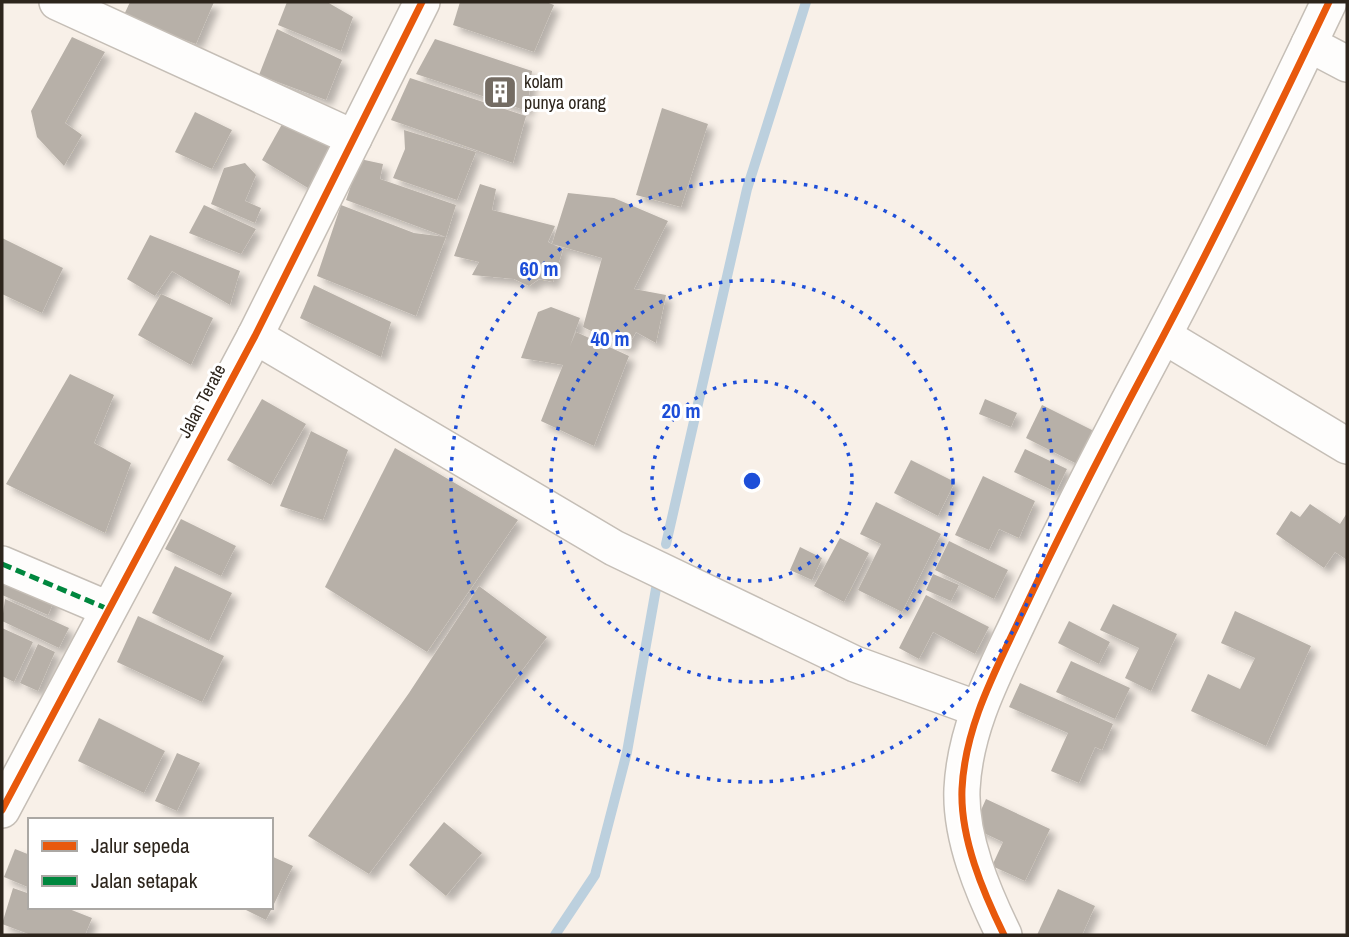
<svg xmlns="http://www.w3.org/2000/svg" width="1349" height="937" viewBox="0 0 1349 937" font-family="'Archivo Narrow',sans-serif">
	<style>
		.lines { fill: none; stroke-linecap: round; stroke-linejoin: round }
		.stream { stroke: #bcd0de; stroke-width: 10 }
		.building { fill: #b7b0a8; filter: url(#shadow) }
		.minor-casing { stroke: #c5beb6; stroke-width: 38 }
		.minor { stroke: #fefdfc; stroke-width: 35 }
		.quiet { stroke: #00873e; stroke-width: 5; stroke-dasharray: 10 5; stroke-linecap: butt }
		.cycleway-casing { stroke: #fff; stroke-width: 11 }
		.cycleway { stroke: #e8590c; stroke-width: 7 }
		.ring { fill: none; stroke: #1d4ed8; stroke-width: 3.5; stroke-dasharray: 3.5 7 }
		.labels { text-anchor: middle; stroke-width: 6; stroke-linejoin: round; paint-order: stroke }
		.poi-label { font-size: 18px; fill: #2d251c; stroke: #fff; text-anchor: start }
		.street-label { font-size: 18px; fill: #2d251c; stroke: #fff }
		.centre { fill: #1d4ed8; stroke: #fff; stroke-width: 3.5 }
		.ring-label { font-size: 21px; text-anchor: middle; font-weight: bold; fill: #1d4ed8; stroke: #fff; stroke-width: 6; stroke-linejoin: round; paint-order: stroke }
	</style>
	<defs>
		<filter id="shadow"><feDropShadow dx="6" dy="6" stdDeviation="3.5" flood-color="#0004"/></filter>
	</defs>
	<rect width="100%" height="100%" fill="#f8f0e8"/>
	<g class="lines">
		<g class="stream">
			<polyline points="666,544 747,189 806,2"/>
			<polyline points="555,935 595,875 627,752 657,583"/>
		</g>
	</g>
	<g class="building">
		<polygon points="130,2 214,2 196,44 123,17"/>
		<polygon points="287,2 327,2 353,17 341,51 278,25"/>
		<polygon points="460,2 546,2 554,5 534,52 453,25"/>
		<polygon points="277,29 342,60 326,100 259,75"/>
		<polygon points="72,37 105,52 65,123 82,135 64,166 37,137 31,111"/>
		<polygon points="435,39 532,71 527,111 416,74"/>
		<polygon points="410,78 526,116 513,163 391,120"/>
		<polygon points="662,108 708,124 681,207 636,195"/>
		<polygon points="195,112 232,130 212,169 175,152"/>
		<polygon points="286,117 334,140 308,188 262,160"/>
		<polygon points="404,130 476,152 457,200 393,178 405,149"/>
		<polygon points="360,159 383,164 380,179 456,205 446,237 416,316 317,276 341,205 414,233 446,237 346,200"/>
		<polygon points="245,163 256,175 245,201 261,208 255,223 211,204 224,168"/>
		<polygon points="480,184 496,189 492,210 555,226 548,242 552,244 568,193 614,198 668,221 634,289 666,295 656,343 636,332 627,348 583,327 602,258 552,244 563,249 553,282 539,279 529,286 514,279 472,275 479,262 454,256"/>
		<polygon points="204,205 256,229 241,254 189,233"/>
		<polygon points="150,235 240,271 230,305 172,271 155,296 127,279"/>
		<polygon points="2,238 63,268 42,313 2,294"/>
		<polygon points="314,285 391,322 381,357 300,318"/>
		<polygon points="161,294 213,318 191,365 138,335"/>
		<polygon points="551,307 580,318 570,346 576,332 629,356 594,446 541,421 563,365 521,358 538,312"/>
		<polygon points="70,374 114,395 94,443 131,463 105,533 6,484"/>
		<polygon points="262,399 306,424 271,485 227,460"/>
		<polygon points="985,399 1017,413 1011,427 979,414"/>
		<polygon points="1042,405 1096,432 1079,465 1026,438"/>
		<polygon points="311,431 348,450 323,520 280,506"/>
		<polygon points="395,448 518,520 427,652 325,587"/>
		<polygon points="1025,449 1067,469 1056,492 1014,472"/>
		<polygon points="911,460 955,482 938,516 894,493"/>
		<polygon points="983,476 1035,501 1019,538 999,529 989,550 955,535"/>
		<polygon points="876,502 941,534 902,612 858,590 881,544 860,534"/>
		<polygon points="1310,504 1340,524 1347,513 1347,560 1335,552 1324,568 1276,534 1291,511 1300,517"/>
		<polygon points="181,519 236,546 221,576 165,549"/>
		<polygon points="840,538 869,553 844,602 814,586"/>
		<polygon points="949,541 1008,570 994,599 935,570"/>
		<polygon points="800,547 822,558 812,580 790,570"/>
		<polygon points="175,566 232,593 209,641 152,613"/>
		<polygon points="2,568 58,592 48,615 2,595"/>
		<polygon points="933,574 959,585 951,601 926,590"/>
		<polygon points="479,586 547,637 369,874 308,836 409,693"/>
		<polygon points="926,595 989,627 975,654 933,632 919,659 899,648"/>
		<polygon points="5,599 69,628 59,648 2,621"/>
		<polygon points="1113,604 1177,634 1151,691 1125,678 1139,648 1100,630"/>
		<polygon points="1235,611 1311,646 1266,746 1191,711 1208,674 1240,689 1255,658 1221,643"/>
		<polygon points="138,616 224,656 202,702 117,662"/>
		<polygon points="1069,621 1110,642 1099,664 1058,643"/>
		<polygon points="2,628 33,642 14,682 2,676"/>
		<polygon points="38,644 55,652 38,691 20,683"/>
		<polygon points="1071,661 1130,688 1115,719 1056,692"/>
		<polygon points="1020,683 1113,724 1102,750 1095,747 1079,783 1051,771 1068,733 1009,707"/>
		<polygon points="99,718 165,751 144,793 78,761"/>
		<polygon points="177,753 200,763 177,811 155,801"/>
		<polygon points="986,799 1050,829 1025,881 992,866 1003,842 973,828"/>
		<polygon points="444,822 482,853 446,896 409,865"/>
		<polygon points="15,849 30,855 30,888 4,877"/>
		<polygon points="271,856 293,866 266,920 240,907 271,907"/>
		<polygon points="13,888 30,894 30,907 64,907 92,918 85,935 31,935 2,924"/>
		<polygon points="1058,889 1095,906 1082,935 1037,935"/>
	</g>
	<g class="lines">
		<g class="minor-casing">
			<g id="minor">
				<polyline points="57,2 354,138"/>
				<polyline points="1309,44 1347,64"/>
				<polyline points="255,336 614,548 855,664 978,709"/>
				<polyline points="1164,336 1347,446"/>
				<polyline points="2,564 108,609"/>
				<polyline points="2,810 255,336 422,2"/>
				<path d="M1004 935C983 892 960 838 962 789 965 726 995 672 1021 616 1062 529 1105 445 1150 361 1213 243 1272 122 1329 2"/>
			</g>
		</g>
		<use href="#minor" class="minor"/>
		<polyline class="quiet" points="2,564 108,609"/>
		<g class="cycleway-casing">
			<g id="cycleway">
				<polyline points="2,810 255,336 422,2"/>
				<path d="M1004 935C983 892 960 838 962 789 965 726 995 672 1021 616 1062 529 1105 445 1150 361 1213 243 1272 122 1329 2"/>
			</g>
		</g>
		<use href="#cycleway" class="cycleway"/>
	</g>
	<g class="ring">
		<circle cx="752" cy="481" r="100"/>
		<circle cx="752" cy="481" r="201"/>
		<circle cx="752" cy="481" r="301"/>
	</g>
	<defs>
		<g id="building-square" transform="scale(1.75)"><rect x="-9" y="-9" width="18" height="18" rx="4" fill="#746c63" stroke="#fff"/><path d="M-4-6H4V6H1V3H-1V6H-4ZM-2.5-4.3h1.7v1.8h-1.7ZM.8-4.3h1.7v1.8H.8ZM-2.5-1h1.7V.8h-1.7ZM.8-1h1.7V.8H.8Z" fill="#fff"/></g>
	</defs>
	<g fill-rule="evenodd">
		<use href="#building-square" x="500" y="92"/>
	</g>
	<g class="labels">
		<g class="poi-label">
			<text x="524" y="88">kolam<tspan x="524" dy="21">punya orang</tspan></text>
		</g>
		<g class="street-label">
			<text transform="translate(202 401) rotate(-62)" y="6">Jalan Terate</text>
		</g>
	</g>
	<circle cx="752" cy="481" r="10" class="centre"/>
	<g class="ring-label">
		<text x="539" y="276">60 m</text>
		<text x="610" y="346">40 m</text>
		<text x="681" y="418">20 m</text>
	</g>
	<rect width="1349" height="937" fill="none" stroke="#2d251c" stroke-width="7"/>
	<rect x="28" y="818" width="245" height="91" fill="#ffffff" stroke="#aba8a4" stroke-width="2"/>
	<rect x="42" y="841" width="35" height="10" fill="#e8590c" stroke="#aba8a4" stroke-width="2"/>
	<text x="91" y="853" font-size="21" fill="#2d251c">Jalur sepeda</text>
	<rect x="42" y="876" width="35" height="10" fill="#00873e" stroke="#aba8a4" stroke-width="2"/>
	<text x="91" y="888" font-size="21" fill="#2d251c">Jalan setapak</text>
</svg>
